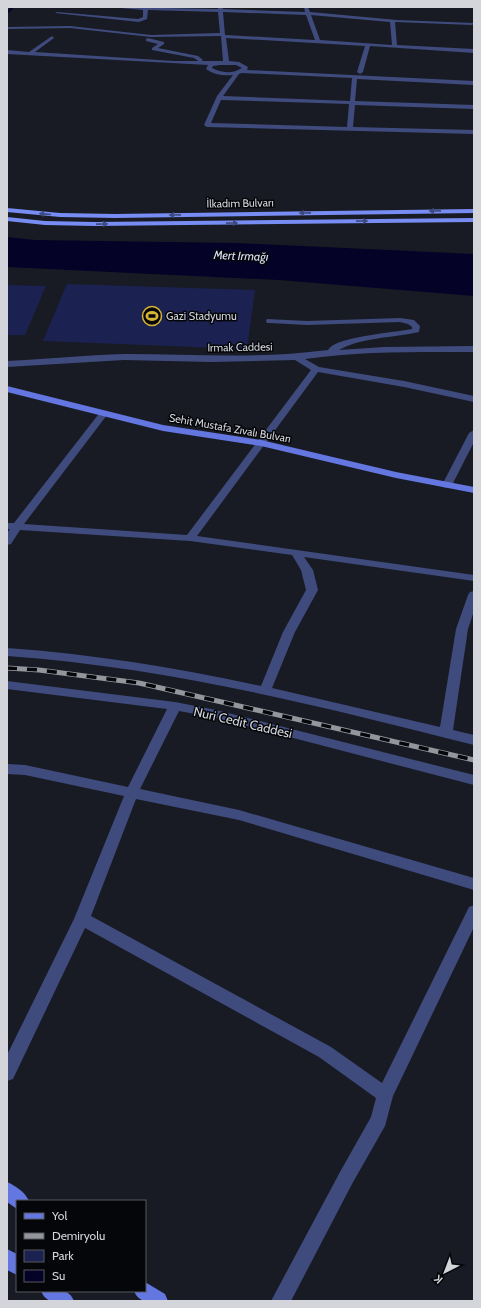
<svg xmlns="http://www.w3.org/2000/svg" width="481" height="1308" viewBox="0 0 481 1308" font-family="Cabin,sans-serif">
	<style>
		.green { fill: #1b2252 }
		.water { fill: #040227 }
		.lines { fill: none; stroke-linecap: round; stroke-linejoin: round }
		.stream { stroke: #040227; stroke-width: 2 }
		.minor { fill: #3f4b7d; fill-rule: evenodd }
		.major { fill: #6477e1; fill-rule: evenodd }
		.highway { fill: #788df3; fill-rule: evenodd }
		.rail-casing { stroke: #94969d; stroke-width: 5 }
		.rail { stroke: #050609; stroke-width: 3.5; stroke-dasharray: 10; stroke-linecap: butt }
		.oneway { fill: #3e4a7e }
		.labels { text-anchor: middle; stroke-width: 3; stroke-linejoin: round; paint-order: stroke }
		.far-street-label { font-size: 11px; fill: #d3d5db; stroke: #050609 }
		.far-poi-label { font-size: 11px; fill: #d3d5db; stroke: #050609; text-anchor: start }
		.far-water-label { font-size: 12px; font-style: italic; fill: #dce3f9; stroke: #050609 }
		.street-label { font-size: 13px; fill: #d3d5db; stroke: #050609 }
	</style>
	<rect width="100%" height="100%" fill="#181b24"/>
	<g class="green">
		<polygon points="67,284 255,290 247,349 43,341"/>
		<polygon points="7,285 46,286 25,335 7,335"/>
	</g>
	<polygon class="water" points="7,237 35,240 236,243 474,254 474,296 279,280 7,267"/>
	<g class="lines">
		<polyline class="stream" points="7,13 13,7"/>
		<g class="minor">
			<path d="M109 7 218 9V7H222L223 9 305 12 304 7H308L310 12 397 20 474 23 472 25 395 22 397 45 474 49V53L370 46 363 72 360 74 357 72 365 46 226 38 229 61 239 62 248 67 247 70 474 81V85L357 79 355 101 474 105V109L355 105 353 127 474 130V134L207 127 204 125 217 96 233 75C224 76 214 75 206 69L208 65 7 54V50L29 52 52 36 54 38 35 52 174 61H223L221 36 151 37 70 28 7 29V27L70 26 151 35 220 33 218 12 148 10 147 19 139 22 55 13 57 12 138 19 143 17V10ZM223 12 306 15 315 40 225 35ZM311 15 390 22 392 45 320 40ZM220 65H236L242 68C233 74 221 73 212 68L213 66ZM242 73 352 78 350 101 223 96 239 74ZM221 100 349 104 347 127 211 123Z"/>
			<polygon points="148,38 164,42 164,44 158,48 198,56 203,60 200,62 194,58 152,50 152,48 158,44 146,41 146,39"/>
			<path d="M400 318 414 320 420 326 419 332C393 338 362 337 339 350L384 347 474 346V352C418 352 361 351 305 359L319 367 404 381 474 396V402L404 387 318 372 197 536 474 575V581L304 557 313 570 318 590 295 632 272 688 440 727 456 629 468 595 470 592 474 591V611L468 629 453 730 474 735V745C321 706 165 667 7 656V648C93 654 177 668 261 686L283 632 306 590 301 570 292 555 190 541 20 530 11 544 7 545V533L10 529H7V523H14L101 411H107L109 413 107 415 24 524 187 535 311 370 295 360 211 362 124 360 7 367V361C46 359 86 355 125 354 193 354 260 359 328 350 335 337 390 333 406 330L412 329V327L408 324 400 322 307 325 270 323H267L266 321 267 319 307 321Z"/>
			<polygon points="474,430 474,442 452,485 447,488 443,487 442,485 469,433"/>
			<polygon points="7,681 175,702 216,710 474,775 474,785 216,718 179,711 140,789 239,810 474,878 474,890 239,820 136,799 91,916 331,1047 382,1083 469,907 474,905 474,927 393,1096 385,1126 352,1184 291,1301 271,1301 340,1172 371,1117 376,1098 319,1057 85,928 13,1079 7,1081 7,1055 74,919 124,796 25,775 7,774 7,764 25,765 128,787 167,709 7,689"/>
		</g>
		<g class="major">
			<polygon points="7,386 163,425 261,440 396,472 474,487 474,493 396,478 261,446 163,431 7,392"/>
			<path d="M7 1182C16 1186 25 1192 29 1201H17V1209L7 1202Z"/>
			<polygon points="7,1249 17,1254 17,1275 7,1270"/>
			<path d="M145 1282 165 1294 168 1301C154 1301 140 1306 134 1291H145Z"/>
			<path d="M41 1291C55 1291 68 1286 74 1301 60 1301 47 1306 41 1291Z"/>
		</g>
		<g class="highway">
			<polygon points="7,208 60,213 115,214 474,209 474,213 115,218 60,217 7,212"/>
			<polygon points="7,217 45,221 95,222 474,218 474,222 95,226 45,225 7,221"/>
		</g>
		<g class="rail-casing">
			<polyline id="rail" points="7,668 39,670 139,683 474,760"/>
		</g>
		<use href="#rail" class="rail"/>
	</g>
	<defs><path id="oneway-solid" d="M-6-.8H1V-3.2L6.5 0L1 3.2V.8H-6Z"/></defs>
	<g class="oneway">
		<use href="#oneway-solid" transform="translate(435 211) rotate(179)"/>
		<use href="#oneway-solid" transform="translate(305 213) rotate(179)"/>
		<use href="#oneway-solid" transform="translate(45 214) rotate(-175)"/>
		<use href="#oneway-solid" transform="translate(175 215) rotate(179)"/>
		<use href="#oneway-solid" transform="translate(362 221) rotate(-1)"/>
		<use href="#oneway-solid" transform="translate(232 223) rotate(-1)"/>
		<use href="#oneway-solid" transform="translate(102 224) rotate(-1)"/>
	</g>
	<defs>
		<g id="stadium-ring" transform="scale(1)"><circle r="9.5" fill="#050609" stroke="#d7b434" stroke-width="1.5"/><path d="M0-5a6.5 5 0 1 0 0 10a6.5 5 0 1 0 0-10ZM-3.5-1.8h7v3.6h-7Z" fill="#d7b434"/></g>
	</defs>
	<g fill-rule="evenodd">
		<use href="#stadium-ring" x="152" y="316"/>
	</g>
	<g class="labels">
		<g class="far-street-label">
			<text transform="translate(240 203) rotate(-1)" y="4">İlkadım Bulvarı</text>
			<text transform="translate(240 347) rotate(-1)" y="4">Irmak Caddesi</text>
			<text transform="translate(230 428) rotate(10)" y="4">Sehit Mustafa Zıvalı Bulvarı</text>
		</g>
		<g class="far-poi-label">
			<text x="166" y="320">Gazi Stadyumu</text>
		</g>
		<g class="far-water-label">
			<text transform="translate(241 256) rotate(2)" y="4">Mert Irmağı</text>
		</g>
		<g class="street-label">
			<text transform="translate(243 722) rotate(13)" y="5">Nuri Cedit Caddesi</text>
		</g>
	</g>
	<rect width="481" height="1308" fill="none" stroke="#d3d5db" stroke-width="16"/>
	<rect x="16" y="1200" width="130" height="92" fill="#050609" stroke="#57595d"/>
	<rect x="24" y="1213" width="20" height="6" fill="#6477e1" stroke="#57595d"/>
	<text x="52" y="1220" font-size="12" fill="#d3d5db">Yol</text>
	<rect x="24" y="1233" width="20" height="6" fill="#94969d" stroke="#57595d"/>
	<text x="52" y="1240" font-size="12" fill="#d3d5db">Demiryolu</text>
	<rect x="24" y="1250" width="20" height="12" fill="#1b2252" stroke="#57595d"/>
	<text x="52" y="1260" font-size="12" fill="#d3d5db">Park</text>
	<rect x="24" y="1270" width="20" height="12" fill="#040227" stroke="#57595d"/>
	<text x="52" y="1280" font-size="12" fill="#d3d5db">Su</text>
	<g transform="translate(445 1272) rotate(222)" stroke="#050609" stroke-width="3" paint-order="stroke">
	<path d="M0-3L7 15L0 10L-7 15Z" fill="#d3d5db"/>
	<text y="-6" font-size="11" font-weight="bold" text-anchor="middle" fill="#d3d5db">K</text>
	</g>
</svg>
